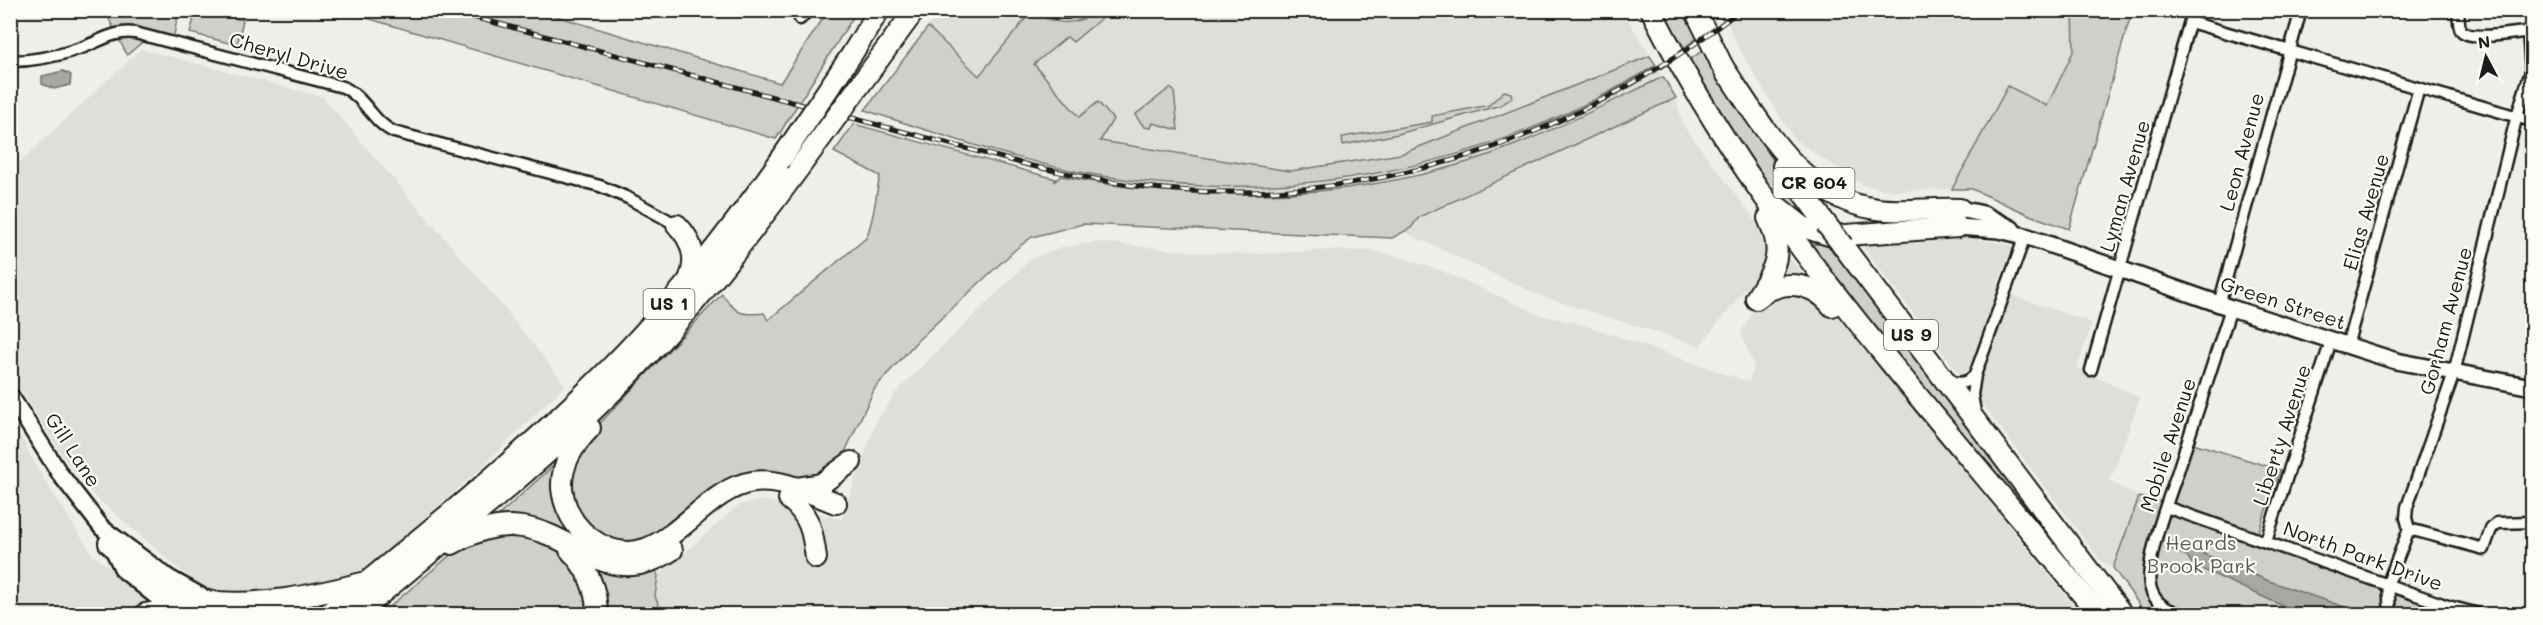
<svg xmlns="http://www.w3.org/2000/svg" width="2543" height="625" viewBox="0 0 2543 625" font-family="Mali,sans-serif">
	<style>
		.built { fill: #e0deda }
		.green { fill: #d0cfcc; stroke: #767674; stroke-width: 1.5 }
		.water { fill: #a8a7a3; stroke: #706f6d; stroke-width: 1.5 }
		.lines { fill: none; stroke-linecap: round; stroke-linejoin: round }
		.street-casing { stroke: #1c1c1c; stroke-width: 15 }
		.secondary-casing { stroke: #1c1c1c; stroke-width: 20 }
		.highway-casing { stroke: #1c1c1c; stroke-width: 24 }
		.street { stroke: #fdfcf7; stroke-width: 10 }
		.secondary { stroke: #fdfcf7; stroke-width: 15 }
		.highway { stroke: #fdfcf7; stroke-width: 20 }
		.rail-casing { stroke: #1c1c1c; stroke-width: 5 }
		.rail { stroke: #fdfcf7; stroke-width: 3; stroke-dasharray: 9; stroke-linecap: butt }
		.highway-bridge-casing { stroke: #1c1c1c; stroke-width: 24; stroke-linecap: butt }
		.highway-bridge { stroke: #fdfcf7; stroke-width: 20 }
		.labels { text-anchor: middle; stroke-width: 4.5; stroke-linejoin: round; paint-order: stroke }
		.shield { fill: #fdfcf7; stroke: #605f5e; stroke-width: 1.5 }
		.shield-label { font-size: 18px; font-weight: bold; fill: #1c1c1c }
		.street-label { font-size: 20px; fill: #1c1c1c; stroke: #fdfcf7 }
		.park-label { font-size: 20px; fill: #5b5b5a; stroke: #fdfcf7 }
	</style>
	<rect width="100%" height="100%" fill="#f0eeea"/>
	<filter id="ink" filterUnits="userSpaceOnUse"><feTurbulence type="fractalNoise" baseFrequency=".0167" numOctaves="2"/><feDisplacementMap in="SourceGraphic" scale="12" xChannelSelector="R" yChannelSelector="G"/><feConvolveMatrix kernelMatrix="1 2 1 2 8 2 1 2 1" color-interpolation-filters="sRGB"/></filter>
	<g filter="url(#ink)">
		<g class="built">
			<polygon points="940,10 1622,10 1650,56 1401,154 1290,171 1100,141 1034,64 1059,44 1029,14 979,76 928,27"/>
			<polygon points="1722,11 2073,11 2074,50 2047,106 2008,86 1952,189 1894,191 1863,185 1794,139 1739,49"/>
			<polygon points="141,49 323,97 501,304 565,385 477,472 376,561 335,585 211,596 92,494 64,458 11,375 11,170"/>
			<polygon points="1656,65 1663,77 1517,144 1470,161 1369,184 1319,191 1224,195 1146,191 1061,176 1068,170 1137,180 1189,185 1247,187 1299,185 1351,179 1406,168 1504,140 1590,103"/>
			<polygon points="1676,98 1683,125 1777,249 1700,346 1541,296 1404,232 1411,228 1419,217"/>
			<polygon points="1972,238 2013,246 1997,285 2017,297 2092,323 2077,368 2140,398 2110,481 2139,497 2113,568 2101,561 1860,243"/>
			<polygon points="1098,242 1205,253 1261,254 1329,250 1374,251 1394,255 1442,271 1543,316 1581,324 1749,382 1754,366 1741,333 1785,252 2081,614 662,614 655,596 658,576 739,505 763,500 841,519 876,422 897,391 1032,258 1062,247"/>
			<polygon points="10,415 37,468 92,554 152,601 135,614 11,614"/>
		</g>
		<g class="green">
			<polygon points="105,11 179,11 172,44 147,38 127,55"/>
			<polygon points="196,11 205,11 243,20 237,45 190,33"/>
			<polygon points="343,11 539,11 780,83 828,11 857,11 776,139"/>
			<path d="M1032 11C1048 22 1065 26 1083 19 1097 15 1093 10 1110 11L1073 42 1067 37 1034 64 1079 117 1098 102 1113 119 1100 141 1290 171 1401 154 1650 56 1656 65C1481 174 1271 211 1069 170 1000 155 932 132 865 110L928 27 979 76Z"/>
			<polygon points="1659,11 1685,11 1699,37 1680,50"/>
			<polygon points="2073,11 2132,11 2069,229 2032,216 1972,189 1952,189 2008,86 2047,106 2074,50"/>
			<path d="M1705 49C1738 113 1779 170 1822 227L1790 214 1770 187 1686 62Z"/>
			<path d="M1663 77 1676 98 1419 217 1411 228 1392 238 1083 224 1032 237 1016 249 918 340 875 388 842 458 819 481 765 476 674 527 634 546 615 543 597 535 570 502V466L587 437 722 294C736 313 740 316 764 313L768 320 866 238C875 218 875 197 880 176L834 152 854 124 1056 179 1054 182 1061 176C1196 203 1339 202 1471 161 1538 139 1600 107 1663 77Z"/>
			<polygon points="1170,88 1174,91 1178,130 1153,123 1151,128 1144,127 1135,115"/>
			<polygon points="1504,91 1511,93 1512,98 1501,105 1398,134 1343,145 1342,137 1432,122 1432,116 1489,105"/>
			<polygon points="1811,244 1834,244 2089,585 2085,588 1911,376 1814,251"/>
			<polygon points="2193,443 2280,470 2258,533 2486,614 2176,614 2141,607 2113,568 2139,497 2170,504"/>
			<polygon points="564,456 562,518 624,561 536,519 499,515"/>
			<polygon points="531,533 562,548 584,574 593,614 381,614 468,540"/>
			<polygon points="654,565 658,576 655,596 662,614 603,614 593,568 621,575"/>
		</g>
		<g class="water">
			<polygon points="63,71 71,75 70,85 54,89 42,84 42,76"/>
			<polygon points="2173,541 2269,581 2365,614 2310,614 2281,605 2193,565 2187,556 2168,548"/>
		</g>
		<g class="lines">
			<g class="street-casing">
				<g id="street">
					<path d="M2458 10C2459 16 2458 25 2461 30 2469 42 2519 32 2532 31"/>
					<polyline points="800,19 808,10"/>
					<polyline points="2190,22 2532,121"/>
					<path d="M10 61C35 61 58 56 81 48 99 42 114 30 135 33L343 87C365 97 373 123 394 132L600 186 628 198 677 225"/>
					<polyline points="2219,304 2301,10"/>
					<polyline points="2347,346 2419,88"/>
					<polyline points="2091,370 2193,10"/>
					<path d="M1946 379C1957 385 1967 384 1975 375"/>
					<polyline points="1975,412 1972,395 1975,375 2025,236"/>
					<polyline points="2166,507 2448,606 2479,614"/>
					<polyline points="2409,529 2484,549 2491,529 2497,523 2532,522"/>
					<polyline points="2266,541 2331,341"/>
					<path d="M2182 614C2166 610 2154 603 2150 586 2145 560 2168 500 2177 474 2195 419 2213 363 2231 308"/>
					<polyline points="2390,614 2388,583 2409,529 2406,518 2407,507 2454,373 2516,119 2531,71 2528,31"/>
				</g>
			</g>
			<g class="secondary-casing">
				<g id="secondary">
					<polyline points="1055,10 1068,10"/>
					<polyline points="1960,209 1983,214 2012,229"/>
					<polyline points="1958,227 1999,230 2025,236 2231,308 2396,361 2532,387"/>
					<polyline points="10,395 60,474 102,528 169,578 233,614"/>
					<polyline points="112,547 123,570 178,614"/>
				</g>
			</g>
			<g class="highway-casing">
				<g id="highway">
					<path d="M1651 10C1765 236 1942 418 2098 614"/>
					<polyline points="1695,10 1727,75"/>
					<polyline points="852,54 879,10"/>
					<polyline points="879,59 915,10"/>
					<path d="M1721 64C1761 122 1800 199 1877 209 1905 213 1932 207 1960 209"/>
					<polyline points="1783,166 1826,224"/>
					<polyline points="1778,207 1803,227 1832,236 1958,227"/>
					<path d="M677 225C692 240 698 260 689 280"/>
					<polyline points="1843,246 2122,614"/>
					<path d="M1756 298C1775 267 1785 254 1768 218"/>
					<path d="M1756 299C1781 278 1812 281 1832 306"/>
					<path d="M590 428C574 445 561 463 562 488 564 508 574 526 590 538 658 588 695 489 753 482 782 478 811 494 836 503"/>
					<polyline points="796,488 821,484 851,462"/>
					<path d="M789 499C810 515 813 533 816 558"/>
					<polyline points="109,543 160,585 208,614"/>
					<path d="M452 544C474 532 496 523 522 527 578 535 609 592 672 550"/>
					<path d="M570 550C587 568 597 589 597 614"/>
					<path d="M206 601C257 607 312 596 362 583"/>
					<polyline points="145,614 156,612 173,614"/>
					<path d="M328 614C419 539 512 465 596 382 665 315 724 240 779 162"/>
					<path d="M357 614C449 536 545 461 629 375 692 310 746 240 799 168"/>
				</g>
			</g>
			<use href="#street" class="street"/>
			<use href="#secondary" class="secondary"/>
			<use href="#highway" class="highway"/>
			<g class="rail-casing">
				<path id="rail" d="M447 10 1032 166C1064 173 1097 180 1130 185 1349 215 1568 147 1740 10"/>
			</g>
			<use href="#rail" class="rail"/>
			<g class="highway-bridge-casing">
				<g id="highway-bridge">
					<polyline points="779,162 852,54"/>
					<polyline points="799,168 879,59"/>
					<polyline points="1826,224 1843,246"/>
				</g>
			</g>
			<use href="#highway-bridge" class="highway-bridge"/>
		</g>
	</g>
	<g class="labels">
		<g class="shield">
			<rect x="1773.5" y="168" width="81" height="30" rx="4.5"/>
			<rect x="643.5" y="289" width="51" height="30" rx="4.5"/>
			<rect x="1884" y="320" width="54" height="30" rx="4.5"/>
		</g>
		<g class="shield-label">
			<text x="1814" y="189">CR 604</text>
			<text x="669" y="310">US 1</text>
			<text x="1911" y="341">US 9</text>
		</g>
		<g class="street-label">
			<text transform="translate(289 56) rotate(16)" y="7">Cheryl Drive</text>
			<text transform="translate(2242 152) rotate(-75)" y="7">Leon Avenue</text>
			<text transform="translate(2125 186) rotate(-74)" y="7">Lyman Avenue</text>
			<text transform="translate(2366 212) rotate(-74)" y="7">Elias Avenue</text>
			<text transform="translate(2283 303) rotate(18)" y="7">Green Street</text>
			<text transform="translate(2446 321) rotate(-75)" y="7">Gorham Avenue</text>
			<text transform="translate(2282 435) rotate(-72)" y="7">Liberty Avenue</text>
			<text transform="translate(2168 445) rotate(-72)" y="7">Mobile Avenue</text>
			<text transform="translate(73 450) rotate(57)" y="7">Gill Lane</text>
			<text transform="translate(2363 556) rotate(20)" y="7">North Park Drive</text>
		</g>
		<g class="park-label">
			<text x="2201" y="550">Heards<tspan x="2201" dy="23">Brook Park</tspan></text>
		</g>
	</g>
	<rect width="2543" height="625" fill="none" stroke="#fdfcf7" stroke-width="36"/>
	<rect x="18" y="18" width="2507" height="589" fill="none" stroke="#1c1c1c" stroke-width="2" filter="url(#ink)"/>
	<g transform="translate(2486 57) rotate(353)" stroke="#fdfcf7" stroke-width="4.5" paint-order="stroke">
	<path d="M0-4.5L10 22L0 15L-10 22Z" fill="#1c1c1c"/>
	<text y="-9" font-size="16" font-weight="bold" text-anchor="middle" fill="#1c1c1c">N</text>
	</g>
</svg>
